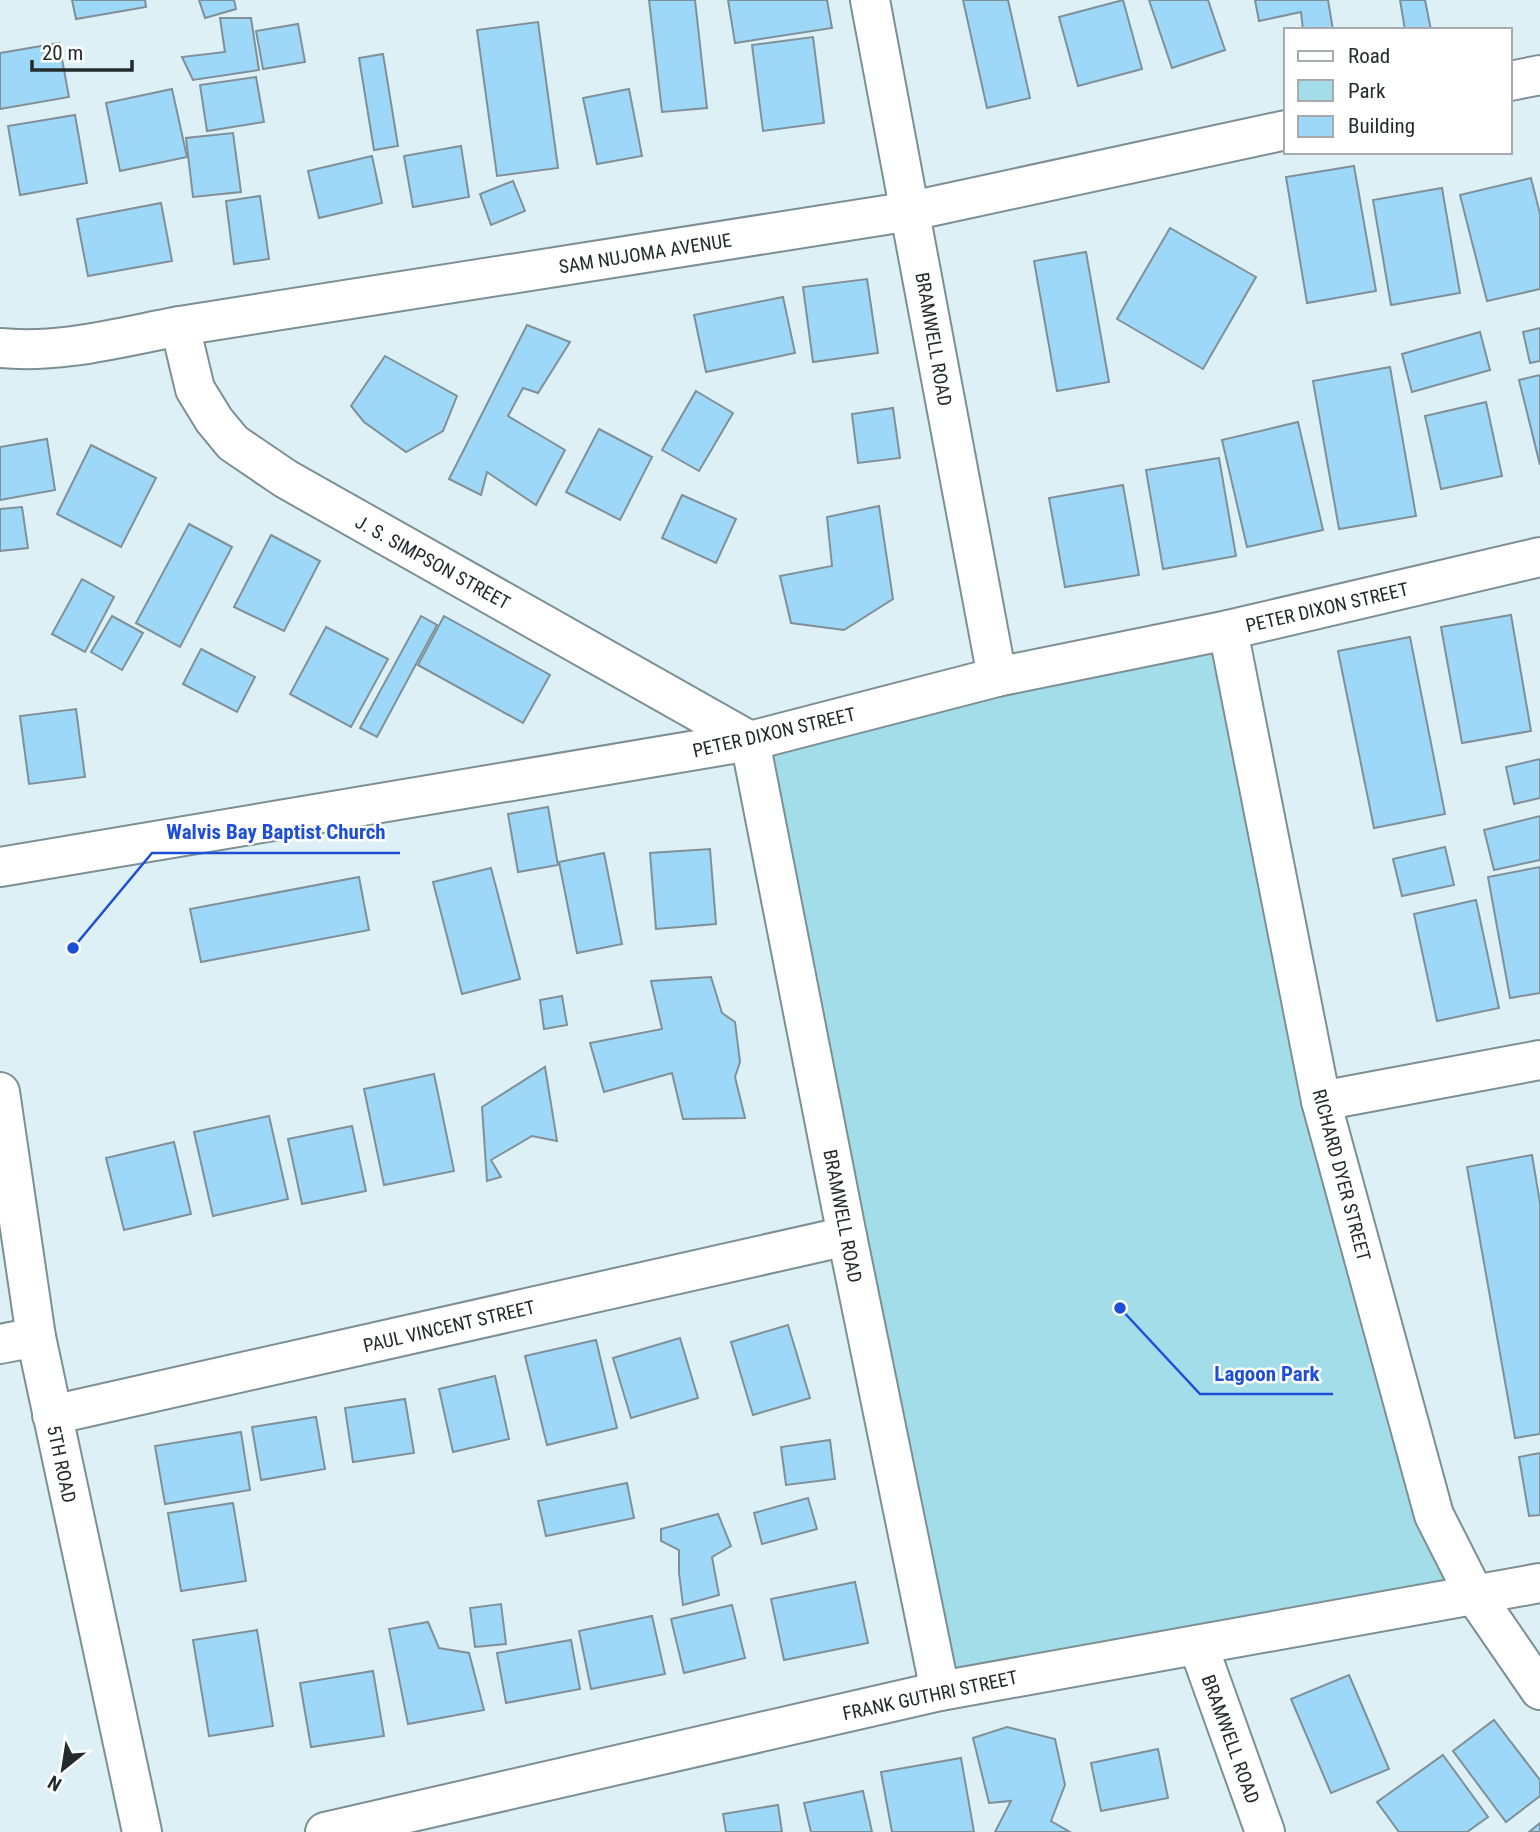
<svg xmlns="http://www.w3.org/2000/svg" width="1540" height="1832" viewBox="0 0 1540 1832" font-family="'Roboto Condensed',sans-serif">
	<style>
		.green { fill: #a4ddea }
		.building { fill: #9dd8f8; stroke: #809099; stroke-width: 2 }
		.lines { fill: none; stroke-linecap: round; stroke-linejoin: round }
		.street-casing { stroke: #7d8f93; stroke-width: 42 }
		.secondary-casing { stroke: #7d8f93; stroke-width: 42 }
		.street { stroke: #fff; stroke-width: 38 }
		.secondary { stroke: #fff; stroke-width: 38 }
		.labels { text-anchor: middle; stroke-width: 5; stroke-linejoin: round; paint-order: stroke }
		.street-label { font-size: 19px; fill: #232b2c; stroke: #fff }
		.leader { fill: none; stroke: #1d4ed8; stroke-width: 2.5 }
		.callout-dot { fill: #1d4ed8; stroke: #fff; stroke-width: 2.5 }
		.callout-label { font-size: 21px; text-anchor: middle; font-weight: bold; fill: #1d4ed8; stroke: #fff; stroke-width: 5; stroke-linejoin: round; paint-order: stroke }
	</style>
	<rect width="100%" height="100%" fill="#dcf0f5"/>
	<polygon class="green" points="1228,630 1321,1101 1474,1594 940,1691 750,741"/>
	<g class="building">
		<polygon points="72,0 145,0 146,7 76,19"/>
		<polygon points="199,0 234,0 236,9 205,18"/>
		<polygon points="649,0 695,0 707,108 662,112"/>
		<polygon points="728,0 827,0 832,28 735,43"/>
		<polygon points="963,0 1008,0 1030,98 987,108"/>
		<polygon points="1123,0 1142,69 1078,86 1059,17"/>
		<polygon points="1149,0 1208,0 1225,50 1172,68"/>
		<polygon points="1255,0 1328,0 1333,30 1303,30 1301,12 1259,21"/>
		<polygon points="1400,0 1425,0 1431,30 1405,30"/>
		<polygon points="220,18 251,18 259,70 193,80 182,57 225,52"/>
		<polygon points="538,22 558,168 497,176 477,30"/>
		<polygon points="298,24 305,62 263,69 256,31"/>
		<polygon points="813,37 824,123 763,131 752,45"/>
		<polygon points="59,43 69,97 0,109 0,53"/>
		<polygon points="383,54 398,146 374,150 359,58"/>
		<polygon points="256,77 264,122 207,131 200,85"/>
		<polygon points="172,89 187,157 120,171 106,103"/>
		<polygon points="629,89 642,156 597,164 583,98"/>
		<polygon points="75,115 87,183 20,195 8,126"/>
		<polygon points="233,133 241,192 193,197 186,138"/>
		<polygon points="461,146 469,197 413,207 404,156"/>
		<polygon points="372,156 382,203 319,218 308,171"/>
		<polygon points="1354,166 1376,291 1307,303 1286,177"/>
		<polygon points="1531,178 1540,214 1540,289 1487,301 1460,195"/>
		<polygon points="513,181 525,211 491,225 480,194"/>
		<polygon points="1442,188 1460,293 1391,305 1373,200"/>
		<polygon points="260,196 269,259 234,264 226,201"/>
		<polygon points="161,203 172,261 88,276 77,219"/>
		<polygon points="1170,228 1256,277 1203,369 1117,319"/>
		<polygon points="1086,252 1109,382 1057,391 1034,261"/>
		<polygon points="867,279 878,353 813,362 803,287"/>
		<polygon points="783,297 795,353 706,372 694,315"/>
		<polygon points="527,325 570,342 538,393 523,388 508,416 565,450 536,505 487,472 481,495 449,479"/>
		<polygon points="1540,328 1540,361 1530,363 1523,332"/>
		<polygon points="1480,332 1490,370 1412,392 1402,354"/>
		<polygon points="385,356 457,396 443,431 406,452 364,422 351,406"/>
		<polygon points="1390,367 1416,516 1339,529 1313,381"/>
		<polygon points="1540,375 1540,465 1519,380"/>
		<polygon points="696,391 733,413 699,471 662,450"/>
		<polygon points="1486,402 1502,476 1441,489 1425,416"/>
		<polygon points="893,408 900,458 858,463 852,414"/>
		<polygon points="1298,422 1323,530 1247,547 1222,440"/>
		<polygon points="599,429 652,457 620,520 566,492"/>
		<polygon points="47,439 55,490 0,500 0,447"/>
		<polygon points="91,445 156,478 121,547 57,514"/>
		<polygon points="1219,458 1236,556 1163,569 1146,470"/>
		<polygon points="1123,485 1139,575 1065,587 1049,498"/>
		<polygon points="682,495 736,519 716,563 662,538"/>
		<polygon points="879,506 893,599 844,630 791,623 780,576 832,566 827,517"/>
		<polygon points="22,507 28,548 0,551 0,509"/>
		<polygon points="189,524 232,547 180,647 136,623"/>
		<polygon points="271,535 320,561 284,631 234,607"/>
		<polygon points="82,579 114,597 85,652 52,634"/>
		<polygon points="1511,615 1531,731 1462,743 1441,627"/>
		<polygon points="112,616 143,633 122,670 91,652"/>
		<polygon points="421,616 437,625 377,737 360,728"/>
		<polygon points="444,616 550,675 523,723 418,665"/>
		<polygon points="326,627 388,659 351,727 290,694"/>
		<polygon points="1410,637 1445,814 1374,828 1338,651"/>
		<polygon points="201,649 255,677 237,712 183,684"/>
		<polygon points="76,709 85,777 29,784 20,716"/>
		<polygon points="1540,759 1540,798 1514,804 1506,767"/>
		<polygon points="548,807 558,865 518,872 508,814"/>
		<polygon points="1540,816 1540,860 1494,870 1484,830"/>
		<polygon points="1445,847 1454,885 1402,896 1393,859"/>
		<polygon points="710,849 716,924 656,929 650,853"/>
		<polygon points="604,853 622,944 577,953 559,862"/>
		<polygon points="1540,867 1540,993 1510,998 1488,877"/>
		<polygon points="491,868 520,979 462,994 433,882"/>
		<polygon points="359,877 369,930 201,962 190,909"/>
		<polygon points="1476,900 1499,1008 1437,1021 1414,914"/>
		<polygon points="711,977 722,1013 735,1022 740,1062 735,1077 745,1118 683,1119 672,1073 604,1092 590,1043 662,1029 651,981"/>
		<polygon points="562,996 567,1025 544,1029 540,1000"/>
		<polygon points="545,1067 557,1141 532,1136 491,1160 501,1177 487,1181 482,1107"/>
		<polygon points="434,1074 454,1171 384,1185 364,1089"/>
		<polygon points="269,1116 288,1199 213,1216 194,1132"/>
		<polygon points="352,1126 366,1191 302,1204 288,1139"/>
		<polygon points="174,1142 191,1214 124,1230 106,1158"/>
		<polygon points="1532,1155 1540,1203 1540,1434 1515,1438 1467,1167"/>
		<polygon points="788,1325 810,1398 753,1415 731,1342"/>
		<polygon points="680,1338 698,1398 631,1418 613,1358"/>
		<polygon points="596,1340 617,1428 547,1445 525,1356"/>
		<polygon points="495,1376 509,1439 453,1452 439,1389"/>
		<polygon points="405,1399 414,1453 353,1462 345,1408"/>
		<polygon points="316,1417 325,1469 261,1480 252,1427"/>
		<polygon points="241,1432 250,1490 165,1504 155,1446"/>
		<polygon points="830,1440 835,1479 786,1485 781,1447"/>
		<polygon points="1540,1453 1540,1515 1529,1516 1519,1457"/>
		<polygon points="627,1483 634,1518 546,1536 538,1501"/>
		<polygon points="808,1498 817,1529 762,1544 754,1513"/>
		<polygon points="233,1503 246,1581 181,1591 168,1513"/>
		<polygon points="718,1514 731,1546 712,1557 719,1595 683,1605 679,1573 679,1550 661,1541 661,1529"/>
		<polygon points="855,1582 868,1643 784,1660 771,1599"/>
		<polygon points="501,1604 506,1644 475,1647 470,1608"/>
		<polygon points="732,1605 745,1658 684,1673 671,1619"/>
		<polygon points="652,1616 665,1674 591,1689 579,1631"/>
		<polygon points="428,1622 439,1648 469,1653 484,1710 408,1724 389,1629"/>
		<polygon points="257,1630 273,1726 209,1736 193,1640"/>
		<polygon points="571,1640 580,1689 506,1703 497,1653"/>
		<polygon points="373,1671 384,1736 311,1747 300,1683"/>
		<polygon points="1349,1675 1389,1769 1331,1793 1291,1699"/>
		<polygon points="1494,1720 1540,1780 1540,1796 1506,1822 1453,1751"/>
		<polygon points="1007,1727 1055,1739 1065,1785 1051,1821 1070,1832 995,1832 1011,1801 989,1803 973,1738"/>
		<polygon points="1158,1749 1168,1798 1101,1811 1091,1763"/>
		<polygon points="1443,1755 1488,1817 1467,1832 1399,1832 1377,1802"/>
		<polygon points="961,1758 974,1832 892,1832 881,1772"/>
		<polygon points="863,1791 872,1832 811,1832 804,1803"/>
		<polygon points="778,1805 782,1832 726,1832 723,1814"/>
		<polygon points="1540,1823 1540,1832 1529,1832"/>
	</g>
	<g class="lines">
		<g class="street-casing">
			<g id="street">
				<polyline points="870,0 997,677"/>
				<polyline points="1510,81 1540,75"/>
				<polyline points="180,326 195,389 214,420 233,443 286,479 750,741 847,1236 940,1691"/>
				<path d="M0 348C61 354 121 337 180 326L911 211 1286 130"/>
				<polyline points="1228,630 1321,1101 1434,1515 1474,1594 1540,1690"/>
				<polyline points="0,867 750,741 997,677 1228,630 1540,557"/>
				<polyline points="1321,1101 1540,1060"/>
				<polyline points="0,1344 36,1337"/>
				<polyline points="52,1415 847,1236"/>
				<polyline points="1198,1645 1265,1832"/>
				<polyline points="325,1832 940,1691 1540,1583"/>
			</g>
		</g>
		<g class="secondary-casing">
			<polyline id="secondary" points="0,1092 36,1337 142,1832"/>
		</g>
		<use href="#street" class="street"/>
		<use href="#secondary" class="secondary"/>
	</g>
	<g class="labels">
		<g class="street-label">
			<text transform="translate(645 253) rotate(-9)" y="7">SAM NUJOMA AVENUE</text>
			<text transform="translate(934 339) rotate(80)" y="7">BRAMWELL ROAD</text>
			<text transform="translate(433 562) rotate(29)" y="7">J. S. SIMPSON STREET</text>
			<text transform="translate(1327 607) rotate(-13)" y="7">PETER DIXON STREET</text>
			<text transform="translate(774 732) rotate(-13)" y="7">PETER DIXON STREET</text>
			<text transform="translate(1342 1175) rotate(75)" y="7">RICHARD DYER STREET</text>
			<text transform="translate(843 1216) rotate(79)" y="7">BRAMWELL ROAD</text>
			<text transform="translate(449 1326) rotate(-13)" y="7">PAUL VINCENT STREET</text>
			<text transform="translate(62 1464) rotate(78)" y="7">5TH ROAD</text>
			<text transform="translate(930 1695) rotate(-12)" y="7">FRANK GUTHRI STREET</text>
			<text transform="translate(1231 1739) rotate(70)" y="7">BRAMWELL ROAD</text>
		</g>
	</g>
	<path class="leader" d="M73 948L152 853H400M1120 1308L1200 1394H1333"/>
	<g class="callout-dot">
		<circle cx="73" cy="948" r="7"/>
		<circle cx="1120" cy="1308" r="7"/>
	</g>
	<g class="callout-label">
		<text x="276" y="839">Walvis Bay Baptist Church</text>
		<text x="1267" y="1381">Lagoon Park</text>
	</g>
	<rect x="1284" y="28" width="228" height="126" fill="#ffffff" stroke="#a7aaab" stroke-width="2"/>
	<rect x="1298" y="51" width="35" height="10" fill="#ffffff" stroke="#a7aaab" stroke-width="2"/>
	<text x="1348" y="63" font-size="21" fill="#232b2c">Road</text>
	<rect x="1298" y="80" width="35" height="21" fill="#a4ddea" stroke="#a7aaab" stroke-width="2"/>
	<text x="1348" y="98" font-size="21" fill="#232b2c">Park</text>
	<rect x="1298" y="116" width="35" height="21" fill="#9dd8f8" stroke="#a7aaab" stroke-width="2"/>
	<text x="1348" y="133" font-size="21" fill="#232b2c">Building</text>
	<g transform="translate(63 1769) rotate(210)" stroke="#ffffff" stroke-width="5" paint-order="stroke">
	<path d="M0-5L12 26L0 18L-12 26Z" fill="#232b2c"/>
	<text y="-10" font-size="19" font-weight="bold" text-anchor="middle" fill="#232b2c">N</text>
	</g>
	<path d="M32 60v10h100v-10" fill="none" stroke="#232b2c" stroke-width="3.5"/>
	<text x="42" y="60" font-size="21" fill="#232b2c" stroke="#ffffff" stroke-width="5" paint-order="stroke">20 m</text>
</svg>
